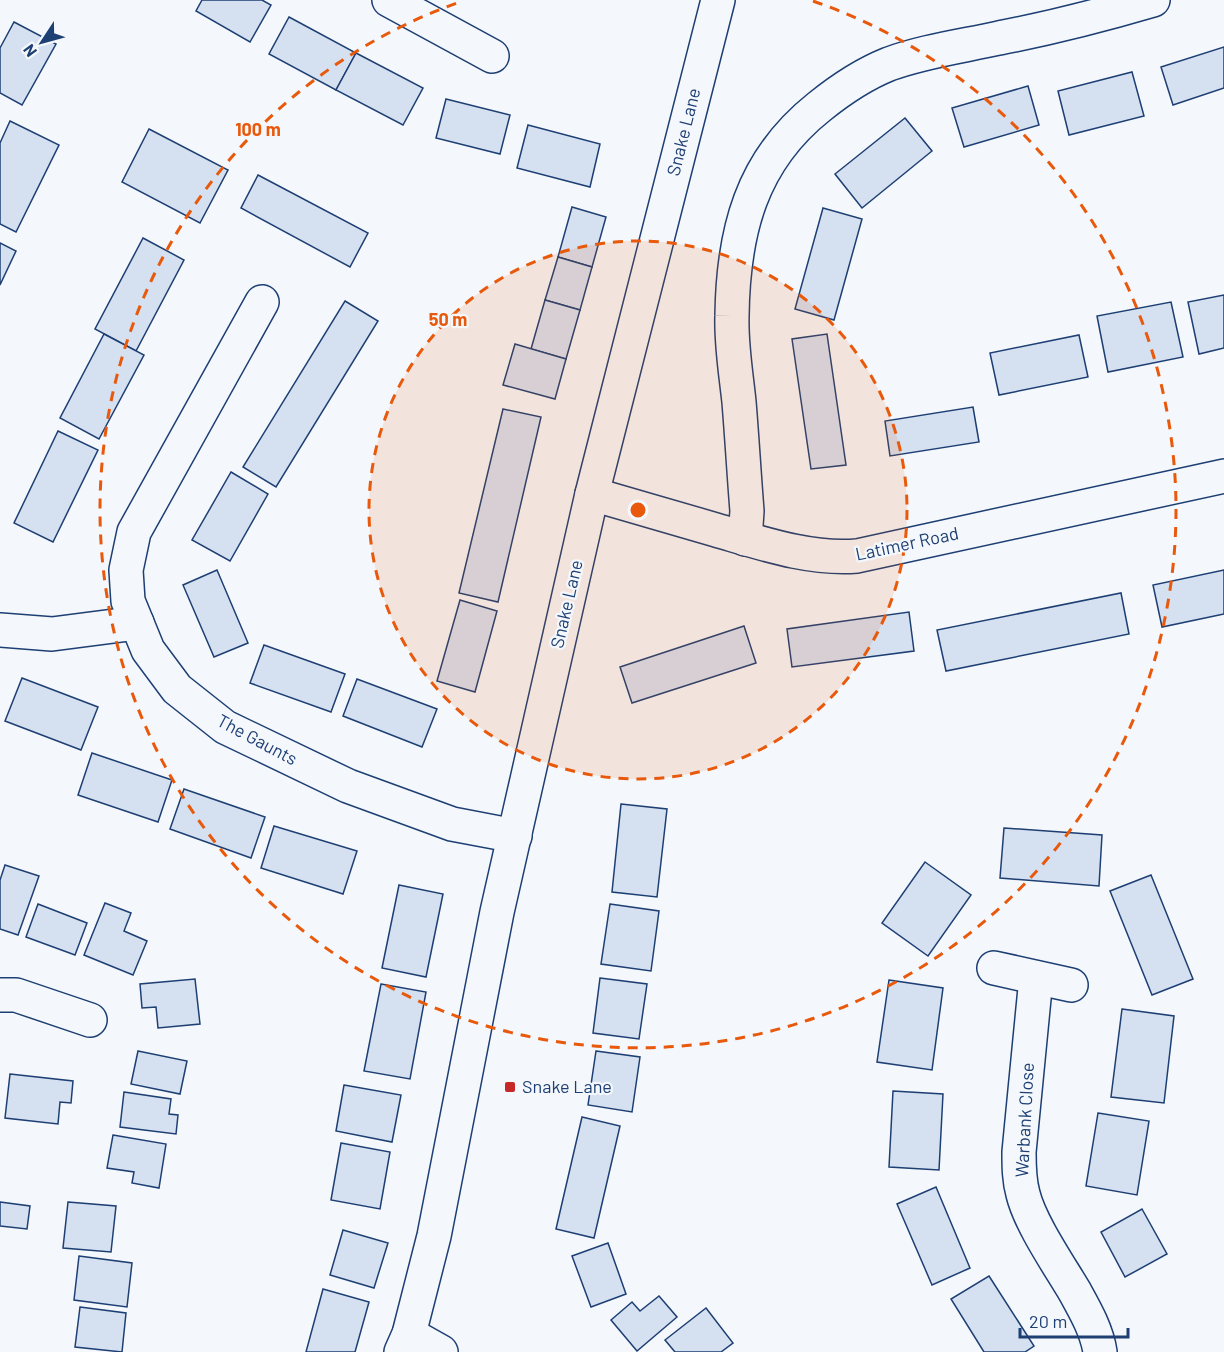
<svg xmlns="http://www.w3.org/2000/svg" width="1224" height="1352" viewBox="0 0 1224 1352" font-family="Barlow,sans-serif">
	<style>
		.building { fill: #d5e0f0; stroke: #1d3f73; stroke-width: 1.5 }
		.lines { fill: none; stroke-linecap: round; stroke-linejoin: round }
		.minor-casing { stroke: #1d3f73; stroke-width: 36 }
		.tertiary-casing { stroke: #1d3f73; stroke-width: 36 }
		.minor { stroke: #f4f7fb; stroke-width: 33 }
		.tertiary { stroke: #f4f7fb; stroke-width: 33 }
		.ring { fill: none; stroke: #e8590c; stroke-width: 3; stroke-dasharray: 10 8 }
		.poi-dot { fill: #c62828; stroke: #f4f7fb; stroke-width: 2 }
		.labels { text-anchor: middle; stroke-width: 4.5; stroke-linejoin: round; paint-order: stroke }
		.street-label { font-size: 18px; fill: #1d3f73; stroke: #f4f7fb }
		.poi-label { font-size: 18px; fill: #1d3f73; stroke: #f4f7fb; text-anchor: start }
		.centre { fill: #e8590c; stroke: #f4f7fb; stroke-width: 3 }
		.ring-label { font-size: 18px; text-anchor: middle; font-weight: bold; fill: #e8590c; stroke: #f4f7fb; stroke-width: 4.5; stroke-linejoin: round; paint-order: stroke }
	</style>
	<rect width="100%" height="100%" fill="#f4f7fb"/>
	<g class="building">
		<polygon points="202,0 262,0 271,5 250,42 196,11"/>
		<polygon points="289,17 356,53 336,90 269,54"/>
		<polygon points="14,22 56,44 22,105 0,93 0,48"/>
		<polygon points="1224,47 1224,88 1173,105 1161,67"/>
		<polygon points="356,53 423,88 403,125 336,90"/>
		<polygon points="1132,72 1144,116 1069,135 1058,91"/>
		<polygon points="1028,86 1039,125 964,147 952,108"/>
		<polygon points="446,99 510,115 500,154 436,138"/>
		<polygon points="905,118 932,151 862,208 835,174"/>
		<polygon points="10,121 59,145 16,232 0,224 0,143"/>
		<polygon points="528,125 600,144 590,187 517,168"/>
		<polygon points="149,129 228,170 200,223 122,182"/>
		<polygon points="258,175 368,233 350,267 241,208"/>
		<polygon points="572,207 606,217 592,267 558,257"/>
		<polygon points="823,208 862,219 834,320 795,309"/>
		<polygon points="143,238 184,260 136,351 95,329"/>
		<polygon points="0,243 16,251 0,285"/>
		<polygon points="558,257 592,267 580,310 545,300"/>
		<polygon points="1224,295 1224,348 1199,354 1188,302"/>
		<polygon points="545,300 580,310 566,359 531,349"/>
		<polygon points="345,301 378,321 276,487 243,467"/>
		<polygon points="1171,302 1183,357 1108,372 1097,316"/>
		<polygon points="104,334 144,355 99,439 60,418"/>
		<polygon points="827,334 846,465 811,469 792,339"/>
		<polygon points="1079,335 1088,377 999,395 990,353"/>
		<polygon points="515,344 566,359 555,399 503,385"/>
		<polygon points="973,407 979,442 890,456 885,421"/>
		<polygon points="503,409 541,417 498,602 459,593"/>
		<polygon points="58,431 98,450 53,542 14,523"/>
		<polygon points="231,472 268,494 230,561 192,540"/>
		<polygon points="217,570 248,643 214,657 183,585"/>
		<polygon points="1224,570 1224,614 1162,627 1153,585"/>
		<polygon points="1121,593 1129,634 946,671 937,630"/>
		<polygon points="460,600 497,611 475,692 437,681"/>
		<polygon points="909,612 914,651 792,667 787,629"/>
		<polygon points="744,626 756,663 632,703 620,667"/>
		<polygon points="264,645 345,674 331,712 250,683"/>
		<polygon points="22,678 98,707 81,750 5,721"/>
		<polygon points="357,679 437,709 422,747 343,716"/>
		<polygon points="92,753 172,780 158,822 78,795"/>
		<polygon points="184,789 265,817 251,858 170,829"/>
		<polygon points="621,804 667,809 657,897 612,892"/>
		<polygon points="274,826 357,851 343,894 261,868"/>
		<polygon points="1004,828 1102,835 1099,886 1000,878"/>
		<polygon points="925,862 971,895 928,956 882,923"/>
		<polygon points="5,865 39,876 18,935 0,929 0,880"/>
		<polygon points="1151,875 1193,979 1152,995 1110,891"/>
		<polygon points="399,885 443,894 426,977 382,968"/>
		<polygon points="105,903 131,913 124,931 147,941 133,975 84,955"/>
		<polygon points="38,904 87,923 75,955 26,937"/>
		<polygon points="610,904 659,911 651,971 601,964"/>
		<polygon points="600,978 647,984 639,1039 593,1033"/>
		<polygon points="195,979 200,1024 158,1028 156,1007 142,1008 140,984"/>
		<polygon points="889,980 943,988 932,1070 877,1062"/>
		<polygon points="381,984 426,992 410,1079 364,1071"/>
		<polygon points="1122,1009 1174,1016 1164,1103 1111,1097"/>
		<polygon points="138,1051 187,1061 180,1094 131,1084"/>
		<polygon points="596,1051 640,1057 632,1112 588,1105"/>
		<polygon points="10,1074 73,1081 71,1103 60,1102 58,1124 5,1118"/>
		<polygon points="344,1085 401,1095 392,1142 336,1131"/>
		<polygon points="893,1091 943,1094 939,1170 889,1167"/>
		<polygon points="124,1092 171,1099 169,1114 178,1115 176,1134 120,1127"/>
		<polygon points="1098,1113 1149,1121 1137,1195 1086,1186"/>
		<polygon points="582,1117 620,1126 594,1238 556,1229"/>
		<polygon points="113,1135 166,1144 159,1188 132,1183 134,1172 107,1168"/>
		<polygon points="341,1143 390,1152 380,1209 331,1200"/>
		<polygon points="936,1187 970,1268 932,1285 897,1204"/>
		<polygon points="0,1202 30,1206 27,1229 0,1226"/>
		<polygon points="68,1202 116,1206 111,1252 63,1248"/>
		<polygon points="1142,1209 1167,1254 1125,1277 1101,1232"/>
		<polygon points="343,1230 388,1243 374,1288 330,1275"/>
		<polygon points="608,1243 626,1294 591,1307 572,1256"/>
		<polygon points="79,1256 132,1263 127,1307 74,1300"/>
		<polygon points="989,1276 1034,1346 1025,1352 984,1352 951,1299"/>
		<polygon points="323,1289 369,1302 355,1352 306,1352"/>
		<polygon points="659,1296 677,1317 637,1351 611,1320 632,1302 640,1311"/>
		<polygon points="80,1307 126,1313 122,1352 75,1347"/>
		<polygon points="706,1308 733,1343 721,1352 675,1352 665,1340"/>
	</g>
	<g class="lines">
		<g class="minor-casing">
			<g id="minor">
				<polyline points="389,0 492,56"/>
				<polyline points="262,302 134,532 126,570 128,601 148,650 177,689 225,727 348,786 452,824 515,836"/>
				<path d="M592 494C633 506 675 518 716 530 761 543 810 560 857 556L1224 476"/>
				<path d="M745 539 747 511C744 474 742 438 739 402 736 373 731 345 732 316 733 232 751 161 819 107 840 90 864 74 889 64 924 51 963 46 999 38 1051 28 1102 15 1153 0"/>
				<polyline points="0,630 52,634 137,623"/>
				<polyline points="994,968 1071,985"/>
				<path d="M1036 978 1019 1152C1019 1166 1019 1180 1023 1194 1030 1223 1059 1265 1075 1292 1085 1310 1097 1331 1100 1352"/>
				<polyline points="0,995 16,995 90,1020"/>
				<polyline points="409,1334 441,1352"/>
			</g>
		</g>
		<g class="tertiary-casing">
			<polyline id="tertiary" points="401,1352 409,1334 434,1236 497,912 592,494 718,0"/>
		</g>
		<use href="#minor" class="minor"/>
		<use href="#tertiary" class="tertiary"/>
	</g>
	<circle cx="638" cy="510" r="269" fill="#e8590c" fill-opacity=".12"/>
	<g class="ring">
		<circle cx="638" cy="510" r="269"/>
		<path d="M813 1A538 538 0 1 1 463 1"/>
	</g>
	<rect class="poi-dot" x="504" y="1081" width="12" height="12" rx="3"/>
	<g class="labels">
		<g class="street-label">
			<text transform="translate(684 132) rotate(-76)" y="6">Snake Lane</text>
			<text transform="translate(907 544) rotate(-12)" y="6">Latimer Road</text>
			<text transform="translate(567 604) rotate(-77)" y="6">Snake Lane</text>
			<text transform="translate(257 740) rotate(28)" y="6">The Gaunts</text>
			<text transform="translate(1025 1120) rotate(-87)" y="6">Warbank Close</text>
		</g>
		<g class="poi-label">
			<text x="522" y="1093">Snake Lane</text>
		</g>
	</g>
	<circle cx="638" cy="510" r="9" class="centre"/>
	<g class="ring-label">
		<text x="258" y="136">100 m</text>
		<text x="448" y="326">50 m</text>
	</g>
	<g transform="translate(42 42) rotate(234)" stroke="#f4f7fb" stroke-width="4.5" paint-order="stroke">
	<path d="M0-4.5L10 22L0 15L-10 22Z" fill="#1d3f73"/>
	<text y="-9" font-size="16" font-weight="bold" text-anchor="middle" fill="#1d3f73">N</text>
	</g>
	<path d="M1020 1328v9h108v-9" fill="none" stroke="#1d3f73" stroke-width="3"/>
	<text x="1029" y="1328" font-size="18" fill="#1d3f73" stroke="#f4f7fb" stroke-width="4.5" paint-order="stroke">20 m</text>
</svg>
